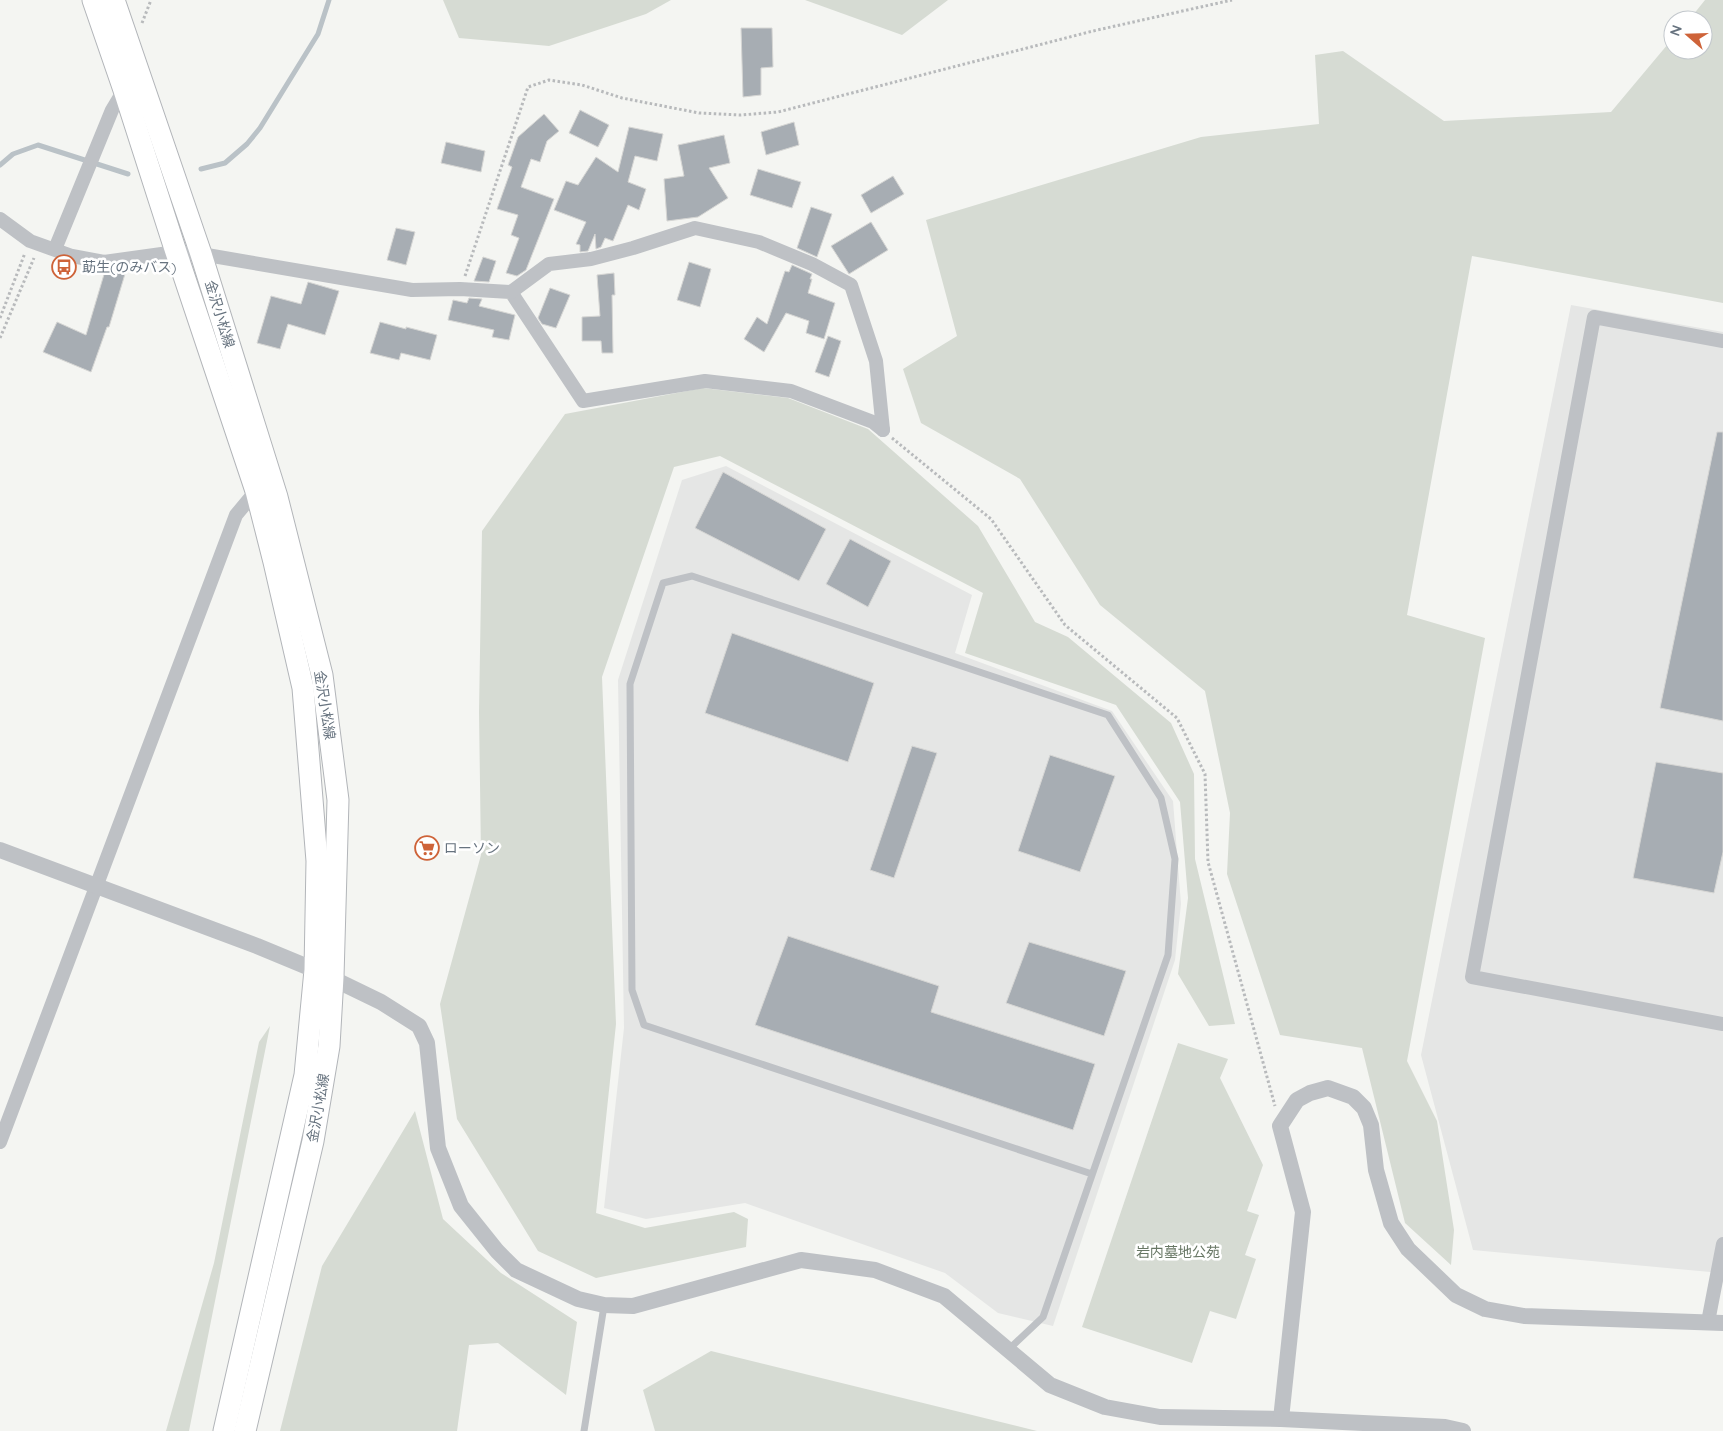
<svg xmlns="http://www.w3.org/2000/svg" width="1723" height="1431" viewBox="0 0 1723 1431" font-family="Quicksand,'Noto Sans JP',sans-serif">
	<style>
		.built { fill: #e5e6e5 }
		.green { fill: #d6dbd3 }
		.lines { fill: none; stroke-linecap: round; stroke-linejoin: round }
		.stream { stroke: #bac2c7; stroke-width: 5 }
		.building { fill: #a7adb3; stroke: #d6d6d4 }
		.primary-casing { stroke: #b2b5b9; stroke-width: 23 }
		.path { stroke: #b8babc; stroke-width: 3; stroke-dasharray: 2.5 2.5; stroke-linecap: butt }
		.service { stroke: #bec1c5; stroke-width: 7 }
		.minor { stroke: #bec1c5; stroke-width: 14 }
		.tertiary { stroke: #bec1c5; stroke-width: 16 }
		.primary { stroke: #fff; stroke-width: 21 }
		.labels { text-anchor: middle; stroke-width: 5; stroke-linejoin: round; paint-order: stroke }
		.poi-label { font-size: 14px; fill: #67737f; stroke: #fff; text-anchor: start }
		.street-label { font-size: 14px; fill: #67737f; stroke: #fff }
		.park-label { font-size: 14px; fill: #687765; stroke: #fff }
	</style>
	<rect width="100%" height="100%" fill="#f4f5f2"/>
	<g class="built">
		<polygon points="1571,305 1723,332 1723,1263 1721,1273 1473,1250 1421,1055"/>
		<polygon points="726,466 972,595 955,653 1112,711 1173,801 1181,904 1175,960 1053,1326 998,1313 945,1273 745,1203 646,1219 604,1208 624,1028 618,680 682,480"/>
	</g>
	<g class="green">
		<polygon points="443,0 671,0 646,14 549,46 459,38"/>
		<polygon points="805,0 948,0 902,35"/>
		<polygon points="1705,0 1723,0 1723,303 1472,256 1407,615 1485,638 1407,1061 1437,1121 1454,1230 1451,1265 1405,1223 1362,1048 1280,1035 1227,874 1230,813 1205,691 1100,605 1020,479 921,423 903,369 957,336 926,220 1201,137 1319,124 1315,55 1343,51 1444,121 1611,112 1673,38 1673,50 1703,50 1703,20 1689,20"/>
		<polygon points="703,388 788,398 868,429 978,526 1035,622 1068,637 1171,723 1194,774 1195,859 1235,1024 1209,1026 1178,974 1188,898 1180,802 1116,705 965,653 983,593 720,456 674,467 602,677 616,1024 596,1213 645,1228 734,1212 748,1219 746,1247 596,1278 538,1251 457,1119 440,1004 481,855 479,712 482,531 565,414"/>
		<polygon points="270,1026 189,1431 166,1431 214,1263 259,1042"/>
		<polygon points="1178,1043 1228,1059 1220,1078 1263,1165 1247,1211 1259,1215 1245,1255 1256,1259 1236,1319 1210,1311 1192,1363 1082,1327"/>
		<polygon points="415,1111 443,1219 501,1273 577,1322 566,1395 498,1343 469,1345 457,1431 280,1431 322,1266"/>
		<polygon points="711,1351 1037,1431 655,1431 643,1390"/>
	</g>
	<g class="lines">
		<g class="stream">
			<polyline points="0,165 13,154 38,145 128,174"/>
			<polyline points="201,169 225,163 247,144 260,128 318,34 329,0"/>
		</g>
	</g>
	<g class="building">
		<polygon points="741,28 772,28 773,67 761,68 761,95 743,97"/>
		<polygon points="580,110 609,125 598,147 569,133"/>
		<polygon points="544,114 559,131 547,141 540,162 531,159 521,187 554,199 526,270 517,276 506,273 519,238 511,235 518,215 497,209 512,167 508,165 518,137"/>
		<polygon points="794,122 799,145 766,155 761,132"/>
		<polygon points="629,127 663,134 657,161 635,156 628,182 646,189 639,210 628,205 613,241 605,238 601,247 596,249 595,234 588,251 580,252 580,245 576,244 586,222 554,210 566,181 578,185 596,157 618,172"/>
		<polygon points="724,135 730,163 709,168 728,198 698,217 667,221 664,179 684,176 678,145"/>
		<polygon points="446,142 485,151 481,172 441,163"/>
		<polygon points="758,169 801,182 792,208 750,195"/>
		<polygon points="893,176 904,194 871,213 861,195"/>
		<polygon points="811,207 832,214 817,257 797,248"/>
		<polygon points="871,222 888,250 849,274 831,246"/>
		<polygon points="396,228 415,232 406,265 387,260"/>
		<polygon points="483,257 496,261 489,282 474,281"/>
		<polygon points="689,262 711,269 700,307 677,300"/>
		<polygon points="792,265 812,274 810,279 812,279 808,293 835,303 824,339 806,333 809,321 786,313 764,352 744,339 757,317 767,324 785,271 789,272"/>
		<polygon points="109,270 125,274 109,327 107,327 91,372 43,352 57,322 86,335 105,271"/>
		<polygon points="614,273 615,295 612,295 613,353 602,353 601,341 582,341 582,317 600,316 597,275"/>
		<polygon points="308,282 339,291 325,335 288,324 280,349 257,343 271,296 301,304"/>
		<polygon points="550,288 570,295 556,328 542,324 538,318"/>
		<polygon points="469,298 482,299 479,306 515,315 509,340 492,337 494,330 448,320 453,300 467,303"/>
		<polygon points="380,322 406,329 406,327 437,335 430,360 401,353 399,360 370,353"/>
		<polygon points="828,336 841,341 829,377 815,372"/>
		<polygon points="1717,432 1723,432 1723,721 1660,708"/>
		<polygon points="723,472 826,529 799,581 695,528"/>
		<polygon points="850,539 891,561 868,607 826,584"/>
		<polygon points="732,633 874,683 848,762 705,713"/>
		<polygon points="912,746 937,753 894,878 870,870"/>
		<polygon points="1050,755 1115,776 1080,872 1018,851"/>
		<polygon points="1656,762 1723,773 1723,852 1714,893 1633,878"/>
		<polygon points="788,936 939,986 931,1012 1095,1064 1073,1130 755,1025"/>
		<polygon points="1029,942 1126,971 1104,1036 1006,1003"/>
	</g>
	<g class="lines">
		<g class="primary-casing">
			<g id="primary">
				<polyline points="93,0 124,90 176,252 256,491 274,562 303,688 317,861 315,970 305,1075 224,1431"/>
				<polyline points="114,0 201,254 277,497 322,675 338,800 333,977 329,1046 313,1141 245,1431"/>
			</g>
		</g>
		<g class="path">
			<polyline points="142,23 151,0"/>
			<polyline points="465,276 528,87 549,80 582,85 622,98 699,113 741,115 778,112 1093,31 1232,0"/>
			<polyline points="0,318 25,253"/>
			<polyline points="0,338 34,258"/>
			<polyline points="892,438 991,519 1065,625 1177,718 1205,774 1208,862 1275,1106"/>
		</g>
		<g class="service">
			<polyline points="1008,1350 1043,1317 1168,955 1175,859 1161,798 1108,715 692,576 663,583 630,684 632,990 644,1025 1092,1174"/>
			<polyline points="584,1431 604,1306"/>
		</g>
		<g class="minor">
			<polyline points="0,219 30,241 72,256 104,262 176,252 201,254 412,290 460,289 511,292 583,401 705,381 791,391 873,422 883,430"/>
			<polyline points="55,249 112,110 124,90"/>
			<polyline points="511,292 549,264 591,259 633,248 695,228 759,242 812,264 851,285 876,361 883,430"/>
			<polyline points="1723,341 1594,317 1472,977 1723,1024"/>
			<polyline points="0,1142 236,515 256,491"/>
			<polyline points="1708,1322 1723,1244"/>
		</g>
		<g class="tertiary">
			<polyline points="0,850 257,946 315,970 381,1002 419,1026 427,1043 438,1148 461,1206 497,1251 516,1270 578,1299 604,1305 633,1306 801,1260 875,1270 944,1296 1050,1385 1105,1407 1160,1417 1281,1419 1445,1427 1463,1431"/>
			<polyline points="1281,1419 1303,1212 1280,1126 1297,1100 1310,1093 1328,1088 1353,1097 1364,1108 1371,1125 1376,1170 1391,1223 1408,1249 1456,1295 1485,1309 1524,1316 1723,1323"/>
		</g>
		<use href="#primary" class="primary"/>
	</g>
	<defs>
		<g id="bus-ring" transform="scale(1.25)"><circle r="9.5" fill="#fff" stroke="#ce6339" stroke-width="1.5"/><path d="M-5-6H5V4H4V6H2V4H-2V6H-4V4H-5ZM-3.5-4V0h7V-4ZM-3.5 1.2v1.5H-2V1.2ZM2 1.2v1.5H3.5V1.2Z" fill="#ce6339"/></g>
		<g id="supermarket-ring" transform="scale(1.25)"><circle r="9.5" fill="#fff" stroke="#ce6339" stroke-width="1.5"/><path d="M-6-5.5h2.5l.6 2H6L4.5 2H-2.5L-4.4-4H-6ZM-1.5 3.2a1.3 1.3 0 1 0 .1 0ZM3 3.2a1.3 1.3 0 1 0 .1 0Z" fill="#ce6339"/></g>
	</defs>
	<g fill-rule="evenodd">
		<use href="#bus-ring" x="64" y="267"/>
		<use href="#supermarket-ring" x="427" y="848"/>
	</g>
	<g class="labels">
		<g class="poi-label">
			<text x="82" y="272">莇生(のみバス)</text>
			<text x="444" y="853">ローソン</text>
		</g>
		<g class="street-label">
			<text transform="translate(220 314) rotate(73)" y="5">金沢小松線</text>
			<text transform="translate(325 705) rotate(81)" y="5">金沢小松線</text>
			<text transform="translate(318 1108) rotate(-80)" y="5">金沢小松線</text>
		</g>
		<g class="park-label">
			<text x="1178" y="1257">岩内墓地公苑</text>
		</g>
	</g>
	<g transform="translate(1688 35) rotate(290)"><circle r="24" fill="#ffffff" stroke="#c2c7cc"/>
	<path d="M0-4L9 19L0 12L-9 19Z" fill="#ce6339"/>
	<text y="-8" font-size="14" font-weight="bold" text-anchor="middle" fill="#67737f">N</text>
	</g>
</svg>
